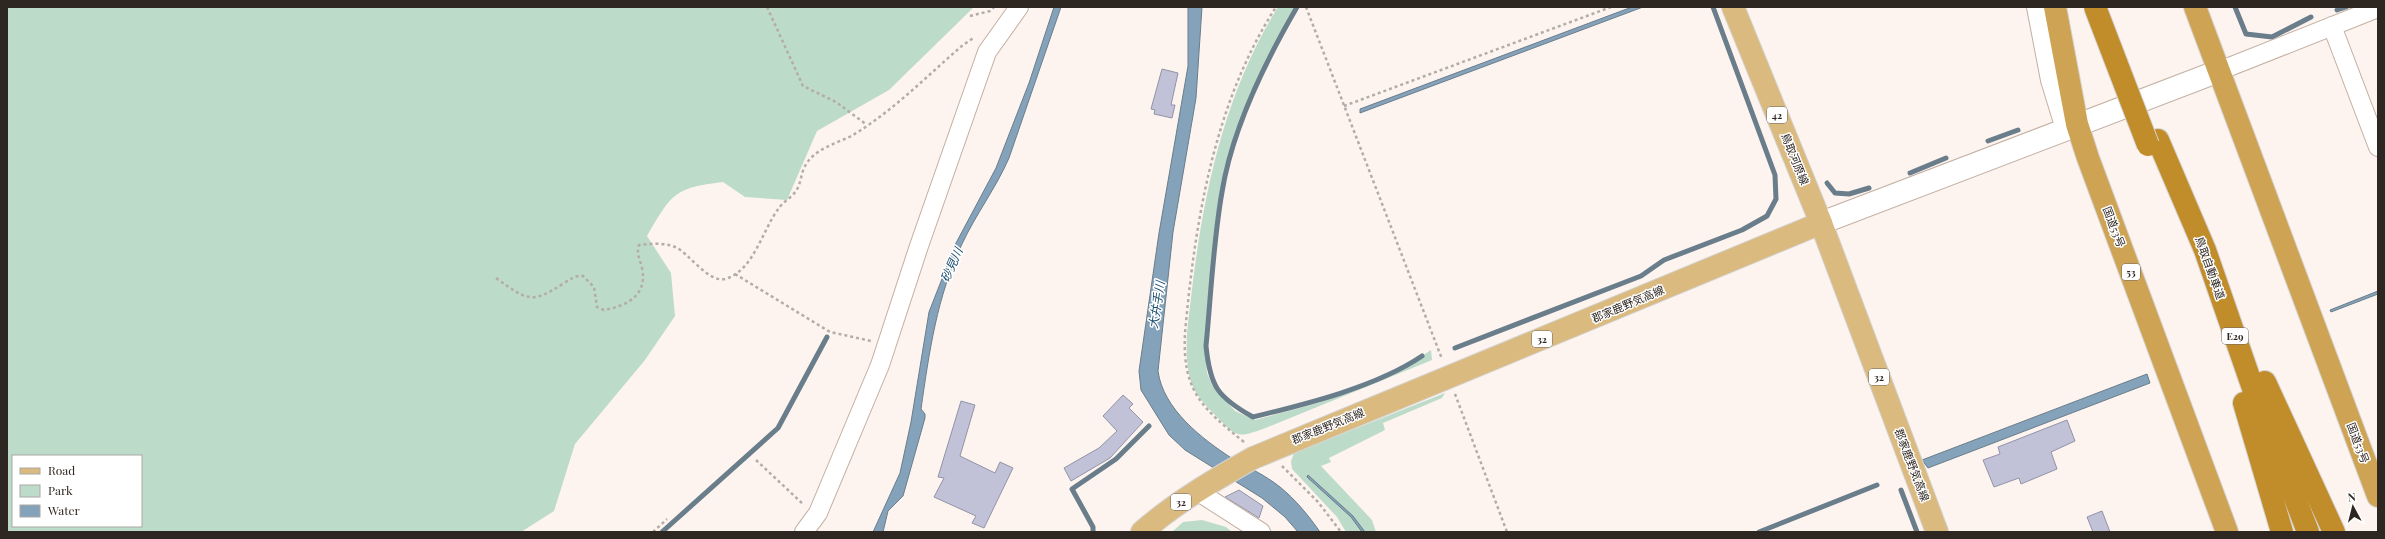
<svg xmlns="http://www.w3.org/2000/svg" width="2385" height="539" viewBox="0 0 2385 539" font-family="'Playfair Display','Noto Sans JP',serif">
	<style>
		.green { fill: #bddbc9; fill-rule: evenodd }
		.water { fill: #84a2b9; stroke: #6a7d8b }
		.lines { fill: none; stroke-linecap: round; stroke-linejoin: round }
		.stream { stroke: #6a7d8b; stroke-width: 5 }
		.building { fill: #c1c2d7; stroke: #9193a7 }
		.minor-casing { stroke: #c3afa2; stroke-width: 20 }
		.tertiary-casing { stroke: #c3afa2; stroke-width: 24 }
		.primary-casing { stroke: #d5d4d3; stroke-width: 24 }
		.trunk-casing { stroke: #d5d4d3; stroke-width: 24 }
		.motorway-casing { stroke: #d5d4d3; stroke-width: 24 }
		.path { stroke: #b4aca7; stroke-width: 2.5; stroke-dasharray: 3 3; stroke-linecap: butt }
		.minor { stroke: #fff; stroke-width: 18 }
		.tertiary { stroke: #fff; stroke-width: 22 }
		.primary { stroke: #daba7f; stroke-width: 22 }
		.trunk { stroke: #cea354; stroke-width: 22 }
		.motorway { stroke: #c18c2a; stroke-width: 22 }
		.motorway-bridge-casing { stroke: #d5d4d3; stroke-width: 24; stroke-linecap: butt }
		.motorway-bridge { stroke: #c18c2a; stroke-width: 22 }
		.labels { text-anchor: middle; stroke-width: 3; stroke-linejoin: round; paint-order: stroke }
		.shield { fill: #fff; stroke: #6d6764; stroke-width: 1 }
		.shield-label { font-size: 10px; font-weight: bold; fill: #2e2621 }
		.street-label { font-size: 11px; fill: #2e2621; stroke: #fff }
		.water-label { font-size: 12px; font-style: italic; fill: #1c4d70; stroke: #fff }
	</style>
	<rect width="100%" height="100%" fill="#fdf4ef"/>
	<g class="green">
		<path d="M7 7H974L889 90 817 131 787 200 745 197 723 182C673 188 672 194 647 236L671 273 675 316 645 360 575 444 554 511 521 532H7ZM13 456H141V526H13Z"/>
		<path d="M1278 7H1296L1277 39 1256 84 1240 126 1222 190 1205 347 1207 373 1212 385 1235 411 1255 420 1318 403 1400 370 1431 350 1432 360 1268 427C1236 439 1237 438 1214 414 1205 405 1195 394 1191 382 1182 352 1189 319 1192 289 1204 190 1225 92 1278 7Z"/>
		<polygon points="1445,393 1442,398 1383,423 1385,430 1329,458 1331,462 1321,466 1372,520 1376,532 1346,532 1337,517 1292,469 1291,461 1294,453"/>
		<polygon points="1202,520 1226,527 1232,532 1172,532 1183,522"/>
	</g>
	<g class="water">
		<path d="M1054 7H1061L1009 158C996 188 976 214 962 244 937 296 929 353 921 409L925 414V418L903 496 888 511 883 532H873L900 473 911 422 929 312 956 243 996 168 1029 83Z"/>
		<path d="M1188 7H1202L1196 98 1173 232 1158 371C1163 409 1202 439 1233 459 1249 468 1265 475 1280 487 1295 499 1309 516 1320 532H1298L1285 517 1262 498 1185 450 1169 435 1141 390 1139 371 1159 233 1188 66Z"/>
		<polygon points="1632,7 1643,7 1360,113 1360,109"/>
		<polygon points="2378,291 2378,294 2331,312 2330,310"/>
		<polygon points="2147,374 2150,383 1928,468 1922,460"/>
		<polygon points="1308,475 1353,516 1365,532 1362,532 1351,517 1307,477"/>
	</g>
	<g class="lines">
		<g class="stream">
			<path d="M1297 7C1265 62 1232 129 1222 192 1213 243 1211 295 1206 346 1210 386 1217 397 1253 417 1306 404 1376 387 1422 356"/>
			<polyline points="2235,7 2246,34 2272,37 2311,17"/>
			<polyline points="2337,10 2346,7"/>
			<polyline points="1988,141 2018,130"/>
			<polyline points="1910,173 1946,158"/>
			<polyline points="1827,183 1835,193 1849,194 1869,188"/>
			<polyline points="1455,348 1641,276 1664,260 1742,230 1767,216 1776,199 1775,175 1713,7"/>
			<polyline points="1901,490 1917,532"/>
			<polyline points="662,532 778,428 827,337"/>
			<polyline points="1093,532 1093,527 1072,489 1116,459 1149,426"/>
			<polyline points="1759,532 1877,485"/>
		</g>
	</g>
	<g class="building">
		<polygon points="1162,69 1178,73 1171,105 1175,105 1172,118 1154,114 1155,110 1151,109"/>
		<polygon points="1123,395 1133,404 1129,408 1143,422 1110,458 1071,481 1064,468 1099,448 1117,431 1103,416"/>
		<polygon points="961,401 975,405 960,456 995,473 1000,462 1013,468 984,528 972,523 976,516 934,497 944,478 938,477"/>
		<polygon points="2067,420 2075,441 2051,452 2057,469 2021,484 2019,478 1994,487 1983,460 2000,454 1998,447"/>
		<polygon points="1239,490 1263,506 1259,518 1225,497"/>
		<polygon points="2102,511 2110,532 2093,532 2087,517"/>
	</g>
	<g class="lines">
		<g class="minor-casing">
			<g id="minor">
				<polyline points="2036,7 2050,80 2065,129"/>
				<polyline points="2332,26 2378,147"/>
				<polyline points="2219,71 2378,8"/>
				<polyline points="1197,491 1261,532"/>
				<polyline points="804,532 818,513 880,365 919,246 987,52 1019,7"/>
			</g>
		</g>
		<g class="tertiary-casing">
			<polyline id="tertiary" points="1821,223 2219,71"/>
		</g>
		<g class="primary-casing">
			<g id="primary">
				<polyline points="1733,7 1821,223 1937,532"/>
				<path d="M1142 532C1175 503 1214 480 1253 458L1821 223"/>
			</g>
		</g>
		<g class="trunk-casing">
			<g id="trunk">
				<polyline points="2055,7 2077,124 2088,158 2227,532"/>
				<polyline points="2195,7 2378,496"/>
			</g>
		</g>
		<g class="motorway-casing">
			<g id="motorway">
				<polyline points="2158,140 2205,250 2256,397 2308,532"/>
				<polyline points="2265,382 2334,532"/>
				<polyline points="2244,403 2282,532"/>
			</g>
		</g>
		<g class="path">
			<polyline points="767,7 803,86 836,102 867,125"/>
			<polyline points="1306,7 1442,359"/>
			<polyline points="970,16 990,11 994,7"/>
			<polyline points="1344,106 1611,7"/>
			<polyline points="735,274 830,332 871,341"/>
			<path d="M496 278C527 300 531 305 564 283 571 279 575 275 583 276L594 287 597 307 604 310C626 306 648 296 642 268 640 259 636 254 639 245 651 244 663 242 675 247 688 252 708 283 725 279 754 271 762 230 779 208 783 202 791 198 796 191 801 184 801 173 805 166 815 148 836 144 853 135 893 111 928 75 963 45L975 37"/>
			<polyline points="1455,394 1507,532"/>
			<path d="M1244 442C1202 408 1182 391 1185 333 1195 221 1214 103 1276 7"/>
			<polyline points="756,460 804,505"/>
			<polyline points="1282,466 1318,502 1341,532"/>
			<polyline points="653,532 667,519"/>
		</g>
		<use href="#minor" class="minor"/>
		<use href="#tertiary" class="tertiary"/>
		<use href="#primary" class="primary"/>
		<use href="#trunk" class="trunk"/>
		<use href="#motorway" class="motorway"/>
		<g class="motorway-bridge-casing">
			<polyline id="motorway-bridge" points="2095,7 2148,145"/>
		</g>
		<use href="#motorway-bridge" class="motorway-bridge"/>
	</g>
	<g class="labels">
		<g class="shield">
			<rect x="1767" y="107" width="20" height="16" rx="3"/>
			<rect x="2122" y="264" width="18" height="16" rx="3"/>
			<rect x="2222" y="328" width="26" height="16" rx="3"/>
			<rect x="1532" y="331" width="20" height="16" rx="3"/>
			<rect x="1869" y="369" width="20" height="16" rx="3"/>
			<rect x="1171" y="494" width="20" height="16" rx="3"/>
		</g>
		<g class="shield-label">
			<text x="1777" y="119">42</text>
			<text x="2131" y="276">53</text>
			<text x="2235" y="340">E29</text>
			<text x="1542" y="343">32</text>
			<text x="1879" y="381">32</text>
			<text x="1181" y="506">32</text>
		</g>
		<g class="street-label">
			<text transform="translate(1795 159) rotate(68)" y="4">鳥取河原線</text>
			<text transform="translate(2114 227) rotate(69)" y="4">国道53号</text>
			<text transform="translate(2210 268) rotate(70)" y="4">鳥取自動車道</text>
			<text transform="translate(1628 304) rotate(-23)" y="4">郡家鹿野気高線</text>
			<text transform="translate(1328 426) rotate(-22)" y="4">郡家鹿野気高線</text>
			<text transform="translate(2358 443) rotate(69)" y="4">国道53号</text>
			<text transform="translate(1912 465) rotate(69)" y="4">郡家鹿野気高線</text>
		</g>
		<g class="water-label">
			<text transform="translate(952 265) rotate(-66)" y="4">砂見川</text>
			<text transform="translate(1157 305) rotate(-81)" y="4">大井手川</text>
		</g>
	</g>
	<rect width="2385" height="539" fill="none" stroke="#2e2621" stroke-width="16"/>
	<rect x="12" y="455" width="130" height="72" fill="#ffffff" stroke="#aba8a6"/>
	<rect x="20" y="468" width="20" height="6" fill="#daba7f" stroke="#aba8a6"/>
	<text x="48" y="475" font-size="12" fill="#2e2621">Road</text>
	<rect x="20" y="485" width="20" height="12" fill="#bddbc9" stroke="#aba8a6"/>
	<text x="48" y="495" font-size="12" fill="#2e2621">Park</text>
	<rect x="20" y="505" width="20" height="12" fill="#84a2b9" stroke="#aba8a6"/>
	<text x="48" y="515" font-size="12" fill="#2e2621">Water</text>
	<g transform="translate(2353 507) rotate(353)" stroke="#ffffff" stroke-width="3" paint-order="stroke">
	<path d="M0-3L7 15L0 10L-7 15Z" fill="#2e2621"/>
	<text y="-6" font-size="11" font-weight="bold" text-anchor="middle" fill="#2e2621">N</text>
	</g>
</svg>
